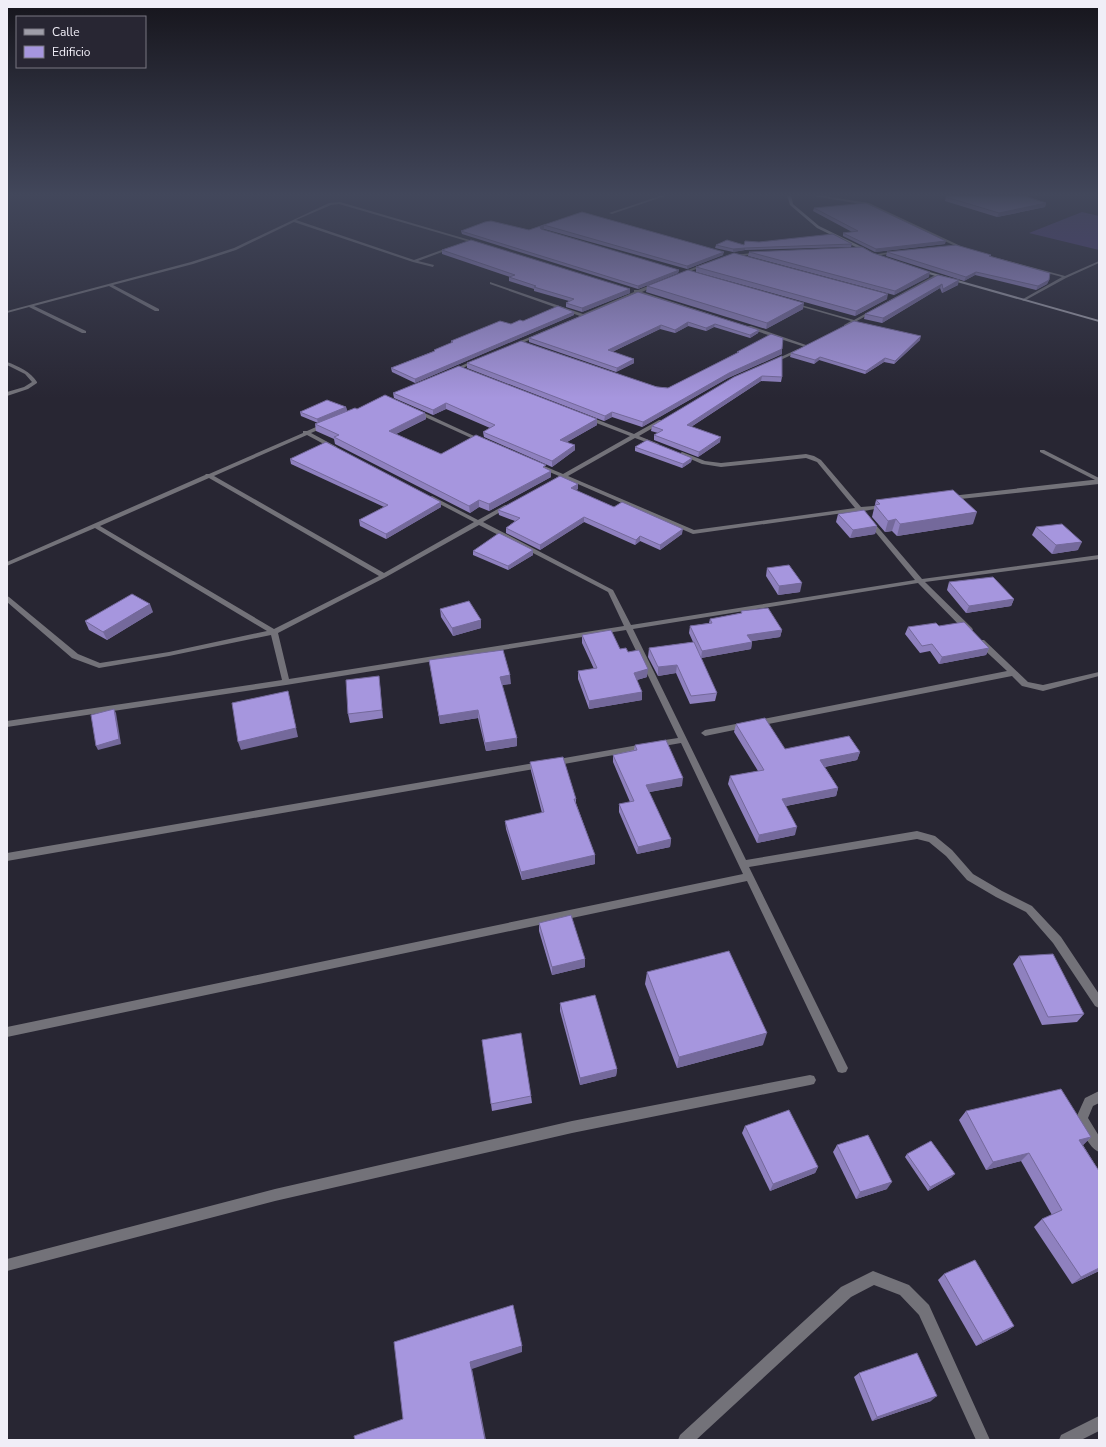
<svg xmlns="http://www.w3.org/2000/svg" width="1106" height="1447" viewBox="0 0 1106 1447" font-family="'Nunito Sans',sans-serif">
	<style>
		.green { fill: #4f3e7c }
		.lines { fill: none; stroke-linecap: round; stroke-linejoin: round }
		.service { fill: #737279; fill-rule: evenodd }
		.minor { fill: #737279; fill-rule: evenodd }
		.secondary { fill: #9e9da8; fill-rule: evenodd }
		.wall { fill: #8f81bf }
		.shaded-wall { fill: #74699b }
		.building { fill: #a696de; stroke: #74699b }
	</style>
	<rect width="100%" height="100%" fill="#282633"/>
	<polygon class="green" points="1082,212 1099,216 1099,250 1029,233"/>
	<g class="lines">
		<g class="service">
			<polygon points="1040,450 1044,450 1099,478 1099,482 1040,452"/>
			<polygon points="873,1271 909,1285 929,1305 990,1440 976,1440 919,1315 900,1295 874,1285 851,1297 696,1440 678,1440 680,1435 841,1287"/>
		</g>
		<g class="minor">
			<polygon points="663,195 668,195 612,214 609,213"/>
			<polygon points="807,195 817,195 869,203 967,249 964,250 867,205"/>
			<polygon points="340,202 480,243 477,244 339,204 331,205 296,220 414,260 450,247 453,248 418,261 434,265 433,267 413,262 294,222 236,250 193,264 113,285 159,309 159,311 155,311 109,286 34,306 86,331 86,333 82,333 29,307 7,313 7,311 191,262 234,248 329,203"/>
			<polygon points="896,251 897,253 874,256 872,255"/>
			<polygon points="760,252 759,254 729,257 727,256"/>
			<polygon points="979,253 1065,276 1099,261 1099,263 1066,278 1024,301 1022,300 1023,299 1062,277 979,255"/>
			<polygon points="706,263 709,264 681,275 678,274"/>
			<polygon points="935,275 938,276 846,327 844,327 844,325 851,321 792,304 794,303 854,320"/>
			<polygon points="490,282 583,314 634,292 634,290 638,290 656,283 657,285 642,292 719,317 715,318 638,293 513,347 511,347 511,345 580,316 490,284"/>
			<polygon points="747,326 751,326 809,346 805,347 747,328"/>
			<polygon points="798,349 802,350 774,363 770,362"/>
			<polygon points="474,360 478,361 454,372 450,371"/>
			<path d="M7 362C18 366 31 372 37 382V383L28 389 7 396V392L24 387 32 382 25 374 7 365Z"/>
			<polygon points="414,410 418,410 485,441 480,442 414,412"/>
			<path d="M588 416 634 434 659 420H663V422L639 436 659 444 654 445 635 438 568 476 694 530 855 508 817 462 806 458 721 467 702 464 679 454 682 452 705 461 721 463 806 454 814 456 821 460 861 507 886 505V507L864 511 922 579 1099 555V559L925 582 972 628 973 630 969 632H966L918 583 633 629 746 860 917 831 935 836 952 850 973 874 1002 891 1032 906 1061 937 1099 994V1008L1095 1006 1053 943 1026 912 996 897 967 880 946 856 929 842 917 839 749 867 846 1064 848 1068 846 1072 842 1073 838 1072 747 881 7 1037V1027L743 874 681 743 658 747 654 744 658 741 678 738 626 630 286 685 7 727V721L282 680 271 635 169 656 99 668 72 658 7 602V596L9 597 78 654 100 663 169 652 267 631 95 528 9 565 7 566V562L205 475 206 474H209L303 433V431H307L325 423 327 424V426L311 433 337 447V449H333L307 435 214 476 384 573 474 522 430 499V497L432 496 478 520 505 505H509V507L483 522 613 590 631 625 915 580 858 511 693 534 564 478 555 483H551V481L559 476 540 468V466H544L563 474 630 436 586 419 585 418ZM209 478 379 576 274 629 100 526ZM479 525 608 592 624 626 289 679 278 633 386 577Z"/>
			<polygon points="1092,480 1099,480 1099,484 951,500 948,498 951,496"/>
			<polygon points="978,640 984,640 1028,682 1043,685 1099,672 1099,676 1043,691 1022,686 1012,676 758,726 754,723 758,720 1007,671 978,644 977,642"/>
			<polygon points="746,722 749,723 750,725 749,727 705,736 701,733 705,730"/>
			<polygon points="644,744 647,745 648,747 647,749 553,766 550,765 549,763 550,761 553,760"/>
			<polygon points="540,762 543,763 544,765 543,767 540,768 7,861 7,853"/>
			<polygon points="810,1075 814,1076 816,1080 814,1084 810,1085 572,1133 275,1201 7,1271 7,1259 275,1189 572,1121"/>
			<path d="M1099 1091V1103L1093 1106 1088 1118 1099 1136V1152C1089 1148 1080 1128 1076 1118L1085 1098Z"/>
			<polygon points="1099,1416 1099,1431 1081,1440 1059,1440 1061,1435"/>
		</g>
		<g class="secondary">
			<polygon points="787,195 791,195 793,204 819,226 868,250 868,252 866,252 817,228 790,205"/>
			<polygon points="919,269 1099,320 1099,322 918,271"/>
		</g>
	</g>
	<g class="wall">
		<polygon points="946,197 1046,203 1045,207 997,217 945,201"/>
		<polygon points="814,208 945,244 875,252 843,236 843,233 852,232 813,211"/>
		<polygon points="582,212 723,255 687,269 544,229 542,230 679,270 678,273 638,289 462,234 461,231 529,230"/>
		<polygon points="759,242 852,244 851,247 745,250 733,252 715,248 716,245 744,245"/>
		<polygon points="442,250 630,289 630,293 582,312 566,307 566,303 569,301 534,291 534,289 509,281 509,277 510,277 442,254"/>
		<polygon points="749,252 873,253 929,277 894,295 748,256"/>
		<polygon points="887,252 991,255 990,257 1049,280 1047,284 1036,290 975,275 964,281 886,256"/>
		<polygon points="696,267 887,299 855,316 696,272"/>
		<polygon points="938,275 958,285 942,293 940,288 882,323 864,319 865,314"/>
		<polygon points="647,286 803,309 766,329 646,292"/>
		<polygon points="638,292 759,330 758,333 750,338 714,327 706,331 688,326 675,333 660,329 612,352 634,359 634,363 616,372 529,342 529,338"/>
		<polygon points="574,315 415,383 392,372 391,368 434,351 434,350 451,343 451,341 523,321"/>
		<polygon points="920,340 894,364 884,362 865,374 819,360 814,364 790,357 791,353"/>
		<polygon points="782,349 782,354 728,378 642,427 612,417 604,421 467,368 467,363 668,388 737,353 737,352"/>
		<polygon points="782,356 782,377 781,382 761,381 691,427 720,442 698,457 654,440 654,435 658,433 651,431 652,426"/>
		<polygon points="393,393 597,425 567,442 575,450 552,467 484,437 483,432 490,428 446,409 433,415 394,398"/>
		<polygon points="346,407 347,411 357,409 425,413 426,419 396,434 441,454 546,469 551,471 551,477 489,511 479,507 470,513 335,444 334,439 316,431 315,424 318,423 301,416 300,412"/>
		<polygon points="635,447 692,458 691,462 682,468 635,451"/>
		<polygon points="290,459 441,507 386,539 360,526 359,520 384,507 291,464"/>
		<polygon points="578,484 578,489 575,490 614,507 682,534 660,550 640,541 635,545 584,522 540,550 506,533 506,528 515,521 499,515 498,510"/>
		<polygon points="876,500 973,524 897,536 892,531 885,532 872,517"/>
		<polygon points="838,514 877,526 875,534 850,538 836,522"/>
		<polygon points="1036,527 1078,550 1052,554 1032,535"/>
		<polygon points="473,551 533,555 508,570 473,555"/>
		<polygon points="767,568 800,592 778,595 766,576"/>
		<polygon points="949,582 1014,599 1011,606 966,613 947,590"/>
		<polygon points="440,609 481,628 453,636 441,617"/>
		<polygon points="741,611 782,630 780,637 752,641 751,649 701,658 717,693 715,701 690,704 676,673 658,676 648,657 649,648 693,642 689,633 690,626 709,623 710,619 741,613"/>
		<polygon points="153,612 107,640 89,630 85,621"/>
		<polygon points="939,626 989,648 986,655 939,664 930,651 920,653 905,634 908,627"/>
		<polygon points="582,635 628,652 647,677 637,680 642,700 589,709 578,679 578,671 594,669 582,643"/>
		<polygon points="429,660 511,684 502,685 517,738 517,746 486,751 478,718 440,724"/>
		<polygon points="380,685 383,718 350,723 348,714"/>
		<polygon points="736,724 785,749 860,752 857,760 825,767 838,788 836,796 786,806 795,835 757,843 728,784 730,776 758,771 734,732"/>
		<polygon points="635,745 682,786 649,792 671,839 670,847 637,854 619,812 619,804 630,802 613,762 613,755 634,750"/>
		<polygon points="530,762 576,799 576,803 595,855 595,864 522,880 506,829 505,821 542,813 531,771"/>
		<polygon points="539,923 585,967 552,975 539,931"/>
		<polygon points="1019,956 1084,1014 1077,1022 1042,1025 1013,964"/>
		<polygon points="647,972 763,1045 677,1068 645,984"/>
		<polygon points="560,1003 617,1069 616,1076 580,1085 560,1011"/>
		<polygon points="482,1040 531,1096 532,1103 492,1111"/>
		<polygon points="966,1111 1091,1137 1083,1145 1099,1171 1099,1271 1072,1284 1034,1227 1042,1219 1052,1215 1021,1161 986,1170 959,1120"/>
		<polygon points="745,1126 818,1167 815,1173 770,1191 742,1133"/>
		<polygon points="837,1145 887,1189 856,1199 833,1152"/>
		<polygon points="907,1154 952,1177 928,1191 905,1157"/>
		<polygon points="944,1274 1014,1326 1007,1331 976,1346 938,1280"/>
		<polygon points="859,1373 931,1401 872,1421 854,1377"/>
	</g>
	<g class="shaded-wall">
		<polygon points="1046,203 1045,207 997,217 999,213"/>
		<polygon points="544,225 544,229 540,230 540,227"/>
		<polygon points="946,241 945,244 875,252 876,249"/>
		<polygon points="745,248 745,250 733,252 733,249"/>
		<polygon points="724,252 723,255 687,269 687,266"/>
		<polygon points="679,270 678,273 638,289 638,286"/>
		<polygon points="930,272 929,277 894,295 895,291"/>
		<polygon points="976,272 975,275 964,281 966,277"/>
		<polygon points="959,280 958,285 942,293 943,289"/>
		<polygon points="1049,280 1047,284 1036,290 1038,286"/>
		<polygon points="942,284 940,288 882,323 883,318"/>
		<polygon points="630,289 630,293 582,312 582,308"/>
		<polygon points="888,294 887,299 855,316 856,311"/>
		<polygon points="804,303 803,309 766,329 767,323"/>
		<polygon points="574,312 574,315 415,383 415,379"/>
		<polygon points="688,322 688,326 675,333 675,330"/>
		<polygon points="715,324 714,327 706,331 706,328"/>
		<polygon points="661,325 660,329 608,354 608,350"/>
		<polygon points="759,330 758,333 750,338 750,335"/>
		<polygon points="921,336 920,340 894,364 895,361"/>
		<polygon points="782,349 782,354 728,378 642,427 643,422 729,373"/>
		<polygon points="820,357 819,360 814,364 815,360"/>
		<polygon points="885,358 884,362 865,374 866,371"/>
		<polygon points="634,359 634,363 616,372 617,368"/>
		<polygon points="762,376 761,381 686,430 687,425"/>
		<polygon points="446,403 446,409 433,415 433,410"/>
		<polygon points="346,407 347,411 318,423 317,419"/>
		<polygon points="612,412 612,417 604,421 605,416"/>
		<polygon points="425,413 426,419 390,437 389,431"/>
		<polygon points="597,419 597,425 560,446 560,440"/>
		<polygon points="721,437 720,442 698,457 699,452"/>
		<polygon points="575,445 575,450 552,467 552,461"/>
		<polygon points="692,458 691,462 682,468 683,464"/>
		<polygon points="551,471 551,477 489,511 489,504"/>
		<polygon points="578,484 578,489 571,493 571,488"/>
		<polygon points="479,500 479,507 470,513 469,506"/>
		<polygon points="441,502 441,507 386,539 386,534"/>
		<polygon points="977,512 973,524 897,536 900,524"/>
		<polygon points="584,517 584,522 540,550 540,545"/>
		<polygon points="896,519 892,531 885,532 888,521"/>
		<polygon points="877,526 875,534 850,538 853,530"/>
		<polygon points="683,529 682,534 660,550 660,545"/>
		<polygon points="640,536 640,541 635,545 636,540"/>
		<polygon points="1082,542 1078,550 1052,554 1056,545"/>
		<polygon points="533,550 533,555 508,570 508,566"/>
		<polygon points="802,583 800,592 778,595 779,586"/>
		<polygon points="1014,599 1011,606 966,613 969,606"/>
		<polygon points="150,604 153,612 107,640 103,632"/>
		<polygon points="481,620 481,628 453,636 452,628"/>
		<polygon points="782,630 780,637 746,642 747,635"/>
		<polygon points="752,642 751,649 701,658 702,651"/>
		<polygon points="989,648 986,655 939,664 942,657"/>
		<polygon points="677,665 676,673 658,676 658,667"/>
		<polygon points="648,669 647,677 633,681 634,673"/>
		<polygon points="510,675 511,684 500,685 500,677"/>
		<polygon points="288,691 298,737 241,750 238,742"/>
		<polygon points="642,692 642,700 589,709 589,701"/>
		<polygon points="114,709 116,713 121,744 98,750 96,746"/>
		<polygon points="478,710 478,718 440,724 439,716"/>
		<polygon points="517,738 517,746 486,751 485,743"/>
		<polygon points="860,752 857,760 818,768 820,760"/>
		<polygon points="683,778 682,786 645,793 646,785"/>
		<polygon points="838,788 836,796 780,807 782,799"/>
		<polygon points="797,827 795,835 757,843 759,835"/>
		<polygon points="671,839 670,847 637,854 638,847"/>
		<polygon points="595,855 595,864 522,880 521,872"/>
		<polygon points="585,959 585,967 552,975 552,967"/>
		<polygon points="767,1033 763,1045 677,1068 679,1057"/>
		<polygon points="617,1069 616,1076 580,1085 580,1078"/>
		<polygon points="1091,1137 1082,1146 1079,1140"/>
		<polygon points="1029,1153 1021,1161 986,1170 993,1162"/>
		<polygon points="818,1167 815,1173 770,1191 773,1184"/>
		<polygon points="955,1174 952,1177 928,1191 930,1187"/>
		<polygon points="892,1182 887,1189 856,1199 860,1192"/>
		<polygon points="1099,1268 1099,1271 1072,1284 1081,1277"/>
		<polygon points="1014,1326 1007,1331 976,1346 983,1341"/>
		<polygon points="522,1346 522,1352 472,1369 486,1440 485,1440 470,1362"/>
		<polygon points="937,1396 931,1401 872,1421 877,1417"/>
	</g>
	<g class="building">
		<polygon points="955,195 1022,195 1046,203 999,213 946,197"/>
		<polygon points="866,203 946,241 876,249 843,233 858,231 814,208"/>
		<polygon points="582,212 724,252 687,266 544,225 540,227 541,229 679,270 638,286 461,231 485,222 491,221 529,230"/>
		<polygon points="833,234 852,244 745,248 733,249 716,245 727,240 744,245 745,241 759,242"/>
		<polygon points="471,240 630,289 582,308 566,303 574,299 534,287 536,286 509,277 515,275 442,250"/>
		<polygon points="956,245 991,255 989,256 1050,273 1049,280 1038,286 976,272 966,277 887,252"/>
		<polygon points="862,247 873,253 930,272 895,291 749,252"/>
		<polygon points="734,253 888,294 856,311 696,267"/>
		<polygon points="688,270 804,303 767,323 647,286"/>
		<polygon points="938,275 959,280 943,289 942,284 883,318 865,314"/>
		<polygon points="638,292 759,330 750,335 715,324 706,328 688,322 675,330 661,325 608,350 634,359 617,368 529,338"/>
		<polygon points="558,306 574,312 415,379 391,368 435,351 434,350 453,342 451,341 500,321 511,324 520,320 523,321"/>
		<polygon points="854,321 921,336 895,361 885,358 866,371 820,357 815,360 791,353"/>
		<polygon points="771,334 783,338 782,349 729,373 643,422 612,412 605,416 467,363 521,341 657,387 668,388 739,352 737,352"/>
		<polygon points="782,356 782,377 762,376 687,425 721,437 699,452 654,435 663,430 652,426 734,377"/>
		<polygon points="459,366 597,419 560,440 575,445 552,461 483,432 495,425 446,403 433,410 393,393"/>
		<polygon points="385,395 425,413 389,431 441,454 476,435 546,465 543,467 551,471 489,504 479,500 469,506 334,437 339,435 315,424 355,408 357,409"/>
		<polygon points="327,400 346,407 317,419 300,412"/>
		<polygon points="647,440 692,458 683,464 635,447"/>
		<polygon points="326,442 441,502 386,534 359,520 388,505 290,459"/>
		<polygon points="560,476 578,484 571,488 614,507 622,502 683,529 660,545 640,536 636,540 584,517 540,545 506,528 520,518 498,510"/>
		<polygon points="953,490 977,512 900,524 896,519 888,521 875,505 880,504 876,500"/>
		<polygon points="864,510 877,526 853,530 838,514"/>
		<polygon points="1062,524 1082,542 1056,545 1036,527"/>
		<polygon points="499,533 533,550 508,566 473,551"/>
		<polygon points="789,565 802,583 779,586 767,568"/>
		<polygon points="993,577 1014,599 969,606 949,582"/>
		<polygon points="132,594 150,604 103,632 85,621"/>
		<polygon points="469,601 481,620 452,628 440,609"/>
		<polygon points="768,608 782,630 747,635 752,642 702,651 690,626 712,623 710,619 742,613 741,611"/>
		<polygon points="964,622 989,648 942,657 932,644 922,646 908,627 936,623 939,626"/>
		<polygon points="611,630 620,649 626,648 628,652 639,650 648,669 634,673 642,692 589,701 578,671 597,668 582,635"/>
		<polygon points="694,642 717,693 691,696 677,665 658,667 649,648"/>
		<polygon points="503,650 510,675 500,677 517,738 485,743 478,710 439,716 429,660"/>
		<polygon points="379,676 382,710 348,714 346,680"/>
		<polygon points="288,691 296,728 238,742 232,703"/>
		<polygon points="114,709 119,739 96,746 91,715"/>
		<polygon points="765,718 785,749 849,736 860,752 820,760 838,788 782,799 797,827 759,835 730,776 764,770 736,724"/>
		<polygon points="666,740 683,778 646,785 671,839 638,847 619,804 634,801 613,755 637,750 635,745"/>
		<polygon points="563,757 576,799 574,799 595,855 521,872 505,821 544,812 530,762"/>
		<polygon points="571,915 585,959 552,967 539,923"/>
		<polygon points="729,951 767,1033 679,1057 647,972"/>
		<polygon points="1053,954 1084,1014 1048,1017 1019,956"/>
		<polygon points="595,995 617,1069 580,1078 560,1003"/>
		<polygon points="521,1033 531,1096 491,1104 482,1040"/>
		<polygon points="1061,1089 1091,1137 1079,1140 1099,1171 1099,1268 1081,1277 1042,1219 1062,1210 1029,1153 993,1162 966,1111"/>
		<polygon points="789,1110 818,1167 773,1184 745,1126"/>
		<polygon points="868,1135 892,1182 860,1192 837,1145"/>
		<polygon points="931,1141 955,1174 930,1187 907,1154"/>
		<polygon points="975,1260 1014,1326 983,1341 944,1274"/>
		<polygon points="513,1305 522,1346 470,1362 485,1440 355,1440 354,1436 403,1419 394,1342"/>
		<polygon points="917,1353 937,1396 877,1417 859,1373"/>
	</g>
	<linearGradient id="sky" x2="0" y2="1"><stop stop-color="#16151c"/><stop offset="0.49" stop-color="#42475b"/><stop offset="1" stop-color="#42475b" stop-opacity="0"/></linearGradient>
	<rect width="1106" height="398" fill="url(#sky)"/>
	<rect width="1106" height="1447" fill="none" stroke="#f0eef7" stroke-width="16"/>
	<rect x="16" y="16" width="130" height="52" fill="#282633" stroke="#787681"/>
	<rect x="24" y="29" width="20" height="6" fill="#9e9da8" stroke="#787681"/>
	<text x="52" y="36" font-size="12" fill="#f0eef7">Calle</text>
	<rect x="24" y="46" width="20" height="12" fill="#a696de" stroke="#787681"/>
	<text x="52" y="56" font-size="12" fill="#f0eef7">Edificio</text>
</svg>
